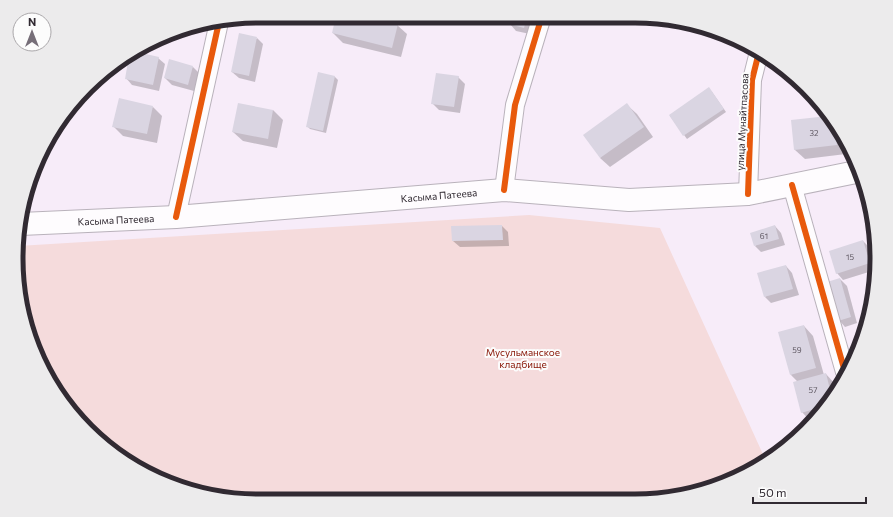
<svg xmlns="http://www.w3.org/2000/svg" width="893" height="517" viewBox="0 0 893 517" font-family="Commissioner,sans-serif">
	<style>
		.green { fill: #f5dbdc }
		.shadow { fill: #0003 }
		.building { fill: #dad5e2 }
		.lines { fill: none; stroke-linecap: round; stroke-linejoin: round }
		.minor-casing { stroke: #b9b2bb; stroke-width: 20 }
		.secondary-casing { stroke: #b9b2bb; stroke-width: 24 }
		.minor { stroke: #fefcfe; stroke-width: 18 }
		.secondary { stroke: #fefcfe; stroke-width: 22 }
		.cycleway-casing { stroke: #fcfcfc; stroke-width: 8 }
		.cycleway { stroke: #e8590c; stroke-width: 6 }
		.labels { text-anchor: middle; stroke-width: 4; stroke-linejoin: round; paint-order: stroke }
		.number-label { font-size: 8px; fill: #5f5862 }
		.street-label { font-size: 10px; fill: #312a32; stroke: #fcfcfc }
		.park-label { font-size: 10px; fill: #871303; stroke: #fcfcfc }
		.rim { fill: none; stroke: #312a32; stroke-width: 5 }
	</style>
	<rect width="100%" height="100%" fill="#f7ecf9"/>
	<path class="green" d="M529 215 660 228 766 461C733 486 691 492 651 500H242L180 488 124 460 66 406 29 337 16 259 18 246Z"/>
	<g class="shadow">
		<polygon points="512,16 534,16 530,34 516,31 510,24"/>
		<polygon points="397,25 407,34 401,57 343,43 333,33"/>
		<polygon points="257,38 263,44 255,82 239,78 232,72"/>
		<polygon points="158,58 165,64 159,91 132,85 126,78"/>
		<polygon points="193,67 199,73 194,91 172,85 165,78"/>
		<polygon points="319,73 335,77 338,80 326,133 310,129 307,126"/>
		<polygon points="458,77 465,84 460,113 439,110 432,103"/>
		<polygon points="712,92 726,112 687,139 670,116"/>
		<polygon points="627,105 637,114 653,137 610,167 600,158"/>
		<polygon points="153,107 162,116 157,143 123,136 113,126"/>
		<polygon points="273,110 283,120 277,148 243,141 233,132"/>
		<polygon points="829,117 836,124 845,145 846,154 805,159 795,150 792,121"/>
		<polygon points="502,226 508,232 509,246 460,247 453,241"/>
		<polygon points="775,226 781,233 785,245 761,252 755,246"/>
		<polygon points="863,241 870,248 872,257 872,271 843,280 837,273"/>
		<polygon points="786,266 792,273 799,295 771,303 765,297"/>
		<polygon points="840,279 847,286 857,323 845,327 839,320"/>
		<polygon points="804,326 813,336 824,375 826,374 835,384 837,391 811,422 802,412 798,382 791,375"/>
		<polygon points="859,339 856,344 855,340"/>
	</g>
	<g class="building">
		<polygon points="336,16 367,16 398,24 392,48 332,33"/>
		<polygon points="511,16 527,16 524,28 509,24"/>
		<polygon points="239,33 257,37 249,76 231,72"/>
		<polygon points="137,52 159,57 153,85 125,79 129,56"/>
		<polygon points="169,59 193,66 188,85 164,78"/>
		<polygon points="318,72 335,76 323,131 306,127"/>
		<polygon points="436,73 459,76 454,107 431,104"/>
		<polygon points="709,87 724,109 683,136 669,115"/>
		<polygon points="119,98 153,106 147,134 112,127"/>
		<polygon points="238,103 273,110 268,139 232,132"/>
		<polygon points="627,103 644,127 600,158 583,135"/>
		<polygon points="828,116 834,122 837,145 794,150 791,120"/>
		<polygon points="502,225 503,240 452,241 451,226"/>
		<polygon points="775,225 779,239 754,246 750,233"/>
		<polygon points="863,240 870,263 836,274 829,251"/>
		<polygon points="786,265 793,289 764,297 757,273"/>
		<polygon points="840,278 851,317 838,321 827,282"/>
		<polygon points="804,325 816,368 790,375 778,332"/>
		<polygon points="826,373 832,398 825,406 801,413 793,382"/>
	</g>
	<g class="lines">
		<g class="minor-casing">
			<g id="minor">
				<polyline points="792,185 845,372"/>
				<polyline points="504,190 515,105 542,16"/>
				<polyline points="748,194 752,80 759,52"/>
				<polyline points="176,217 219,22"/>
			</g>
		</g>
		<g class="secondary-casing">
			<g id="secondary">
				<path id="s1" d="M21 224 176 217 504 190 629 200 748 194 856 172"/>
			</g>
		</g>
		<use href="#minor" class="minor"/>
		<use href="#secondary" class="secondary"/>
		<g class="cycleway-casing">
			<g id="cycleway">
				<polyline points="792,185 845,372"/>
				<polyline points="504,190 515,105 542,16"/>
				<polyline points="748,194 752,80 759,52"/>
				<polyline points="176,217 219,22"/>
			</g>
		</g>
		<use href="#cycleway" class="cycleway"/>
	</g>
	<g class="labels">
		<g class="number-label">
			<text x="814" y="136">32</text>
			<text x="764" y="239">61</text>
			<text x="850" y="260">15</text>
			<text x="797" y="353">59</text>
			<text x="813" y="393">57</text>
		</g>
		<g class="street-label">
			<text transform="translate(742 122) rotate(-87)" y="4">улица Мунайтпасова</text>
			<text dy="4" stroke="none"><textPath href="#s1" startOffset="419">Касыма Патеева</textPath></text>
			<text dy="4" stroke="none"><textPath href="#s1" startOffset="95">Касыма Патеева</textPath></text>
		</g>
		<g class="park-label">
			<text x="523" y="356">Мусульманское<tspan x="523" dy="12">кладбище</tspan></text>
		</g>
	</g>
	<path d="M0 0H893V517H0ZM258 23H635A235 235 0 0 1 870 258V259A235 235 0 0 1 635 494H258A235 235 0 0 1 23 259V258A235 235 0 0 1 258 23Z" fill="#ecebec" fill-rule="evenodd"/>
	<path class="rim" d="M258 23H635A235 235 0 0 1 870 258V259A235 235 0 0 1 635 494H258A235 235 0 0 1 23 259V258A235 235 0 0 1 258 23Z"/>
	<g transform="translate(32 32)"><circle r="19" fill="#fcfcfc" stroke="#aba8ab"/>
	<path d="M0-3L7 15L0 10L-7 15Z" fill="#766e78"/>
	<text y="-6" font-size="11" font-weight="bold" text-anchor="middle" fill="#312a32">N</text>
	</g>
	<path d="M753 497v6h113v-6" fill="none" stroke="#312a32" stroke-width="2"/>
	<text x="759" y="497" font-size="12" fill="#312a32" stroke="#fcfcfc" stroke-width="3" paint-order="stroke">50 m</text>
</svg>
